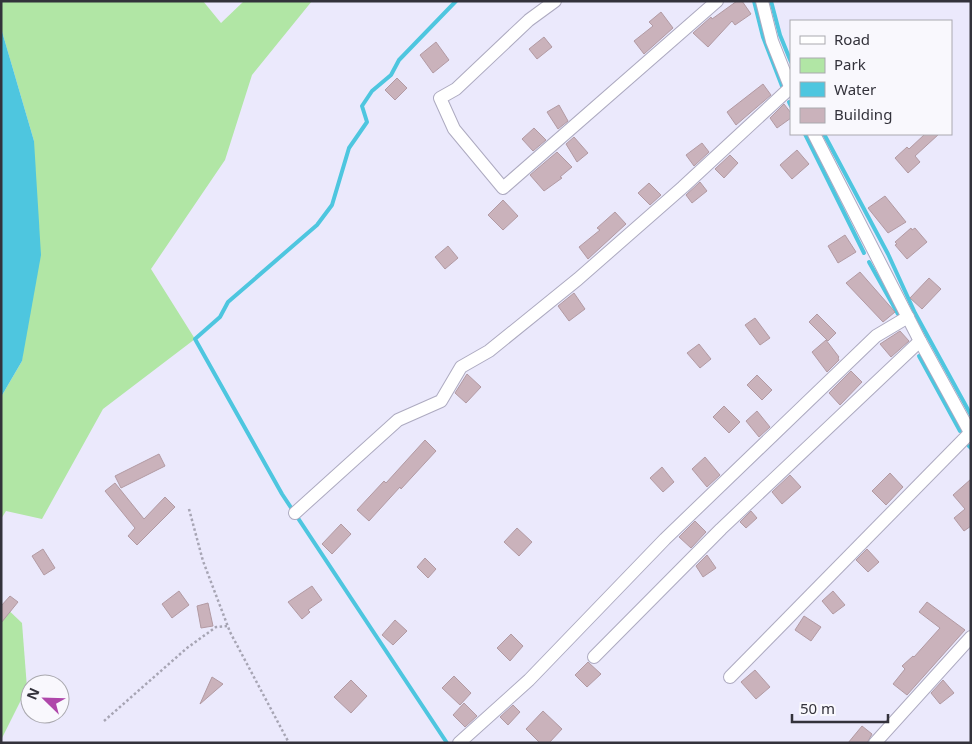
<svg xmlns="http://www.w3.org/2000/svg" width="972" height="744" viewBox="0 0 972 744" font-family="'Noto Sans',sans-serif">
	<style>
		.green { fill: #b1e6a5 }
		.water { fill: #4ec6df }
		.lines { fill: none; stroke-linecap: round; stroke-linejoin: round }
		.stream { stroke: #4ec6df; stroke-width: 4 }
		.building { fill: #cab2bb; stroke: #b29aa3 }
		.minor-casing { stroke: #adaac0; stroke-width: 14 }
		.path { stroke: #a7a5b4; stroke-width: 2.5; stroke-dasharray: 2.5 2.5; stroke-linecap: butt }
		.minor { stroke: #fff; stroke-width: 12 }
	</style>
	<rect width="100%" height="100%" fill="#ebe9fc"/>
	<g class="green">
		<polygon points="1,1 203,1 221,23 244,1 312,1 252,75 225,160 151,269 195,339 103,409 42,519 6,511 1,519 1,397 22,361 34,141 1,28"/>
		<polygon points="1,603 22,623 27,688 1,740"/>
	</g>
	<polygon class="water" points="1,28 34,141 41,255 22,361 1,397"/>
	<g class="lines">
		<g class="stream">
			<polyline points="754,1 763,37 782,86"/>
			<polyline points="771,1 780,35 791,62"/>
			<polyline points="789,102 791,106"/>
			<polyline points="805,134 864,253"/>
			<polyline points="824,134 888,254 915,313 971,415"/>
			<polyline points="869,262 898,314"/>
			<polyline points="919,356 960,431"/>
			<polyline points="969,446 971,448"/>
			<polyline points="447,743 282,494 195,339 220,317 228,302 317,225 332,205 349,148 367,122 362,106 372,91 391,75 399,60 456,1"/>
		</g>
	</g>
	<g class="building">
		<polygon points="737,1 742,1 751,14 735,25 732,21 708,47 693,33 711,17 712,19"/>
		<polygon points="661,12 673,28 644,54 634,41 653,26 649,22"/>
		<polygon points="544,37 552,47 537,59 529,49"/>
		<polygon points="436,42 449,60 433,73 420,55"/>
		<polygon points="397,78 407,88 395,100 385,90"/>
		<polygon points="763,84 771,95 736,125 727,112"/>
		<polygon points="784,104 791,113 791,118 777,128 770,118"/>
		<polygon points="559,105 568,121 558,129 547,112"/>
		<polygon points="534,128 546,140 533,151 522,139"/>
		<polygon points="925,134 939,134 915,156 920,162 908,173 895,158 907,147 909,149"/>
		<polygon points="574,137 588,153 577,162 566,144"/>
		<polygon points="702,143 709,152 694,166 686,155"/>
		<polygon points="797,150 809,164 792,179 780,165"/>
		<polygon points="557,152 572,167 560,177 562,178 544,191 530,175"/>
		<polygon points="730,155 738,163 724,178 715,169"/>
		<polygon points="700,182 707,191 692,203 686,195"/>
		<polygon points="649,183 661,195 650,205 638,193"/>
		<polygon points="885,196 906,222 888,233 868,208"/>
		<polygon points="503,200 518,216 503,230 488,215"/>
		<polygon points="615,212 626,224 588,259 579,247 600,230 597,228"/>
		<polygon points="911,228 912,230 915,228 927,242 907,259 895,245 897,244 895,242"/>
		<polygon points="845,235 856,252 838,263 828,246"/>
		<polygon points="448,246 458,258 445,269 435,257"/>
		<polygon points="860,272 895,312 883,322 846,283"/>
		<polygon points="929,278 941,289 922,309 910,298"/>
		<polygon points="574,293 585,309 569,321 558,306"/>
		<polygon points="817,314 836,333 828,341 809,322"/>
		<polygon points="755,318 770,338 760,345 745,325"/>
		<polygon points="900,331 909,341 891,357 880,344"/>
		<polygon points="826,340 839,357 838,358 839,360 827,372 812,352"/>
		<polygon points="699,344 711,359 700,368 687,353"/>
		<polygon points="851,371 862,382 840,405 829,393"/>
		<polygon points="467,374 481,387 466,403 455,393"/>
		<polygon points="757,375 772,390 762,400 747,385"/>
		<polygon points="724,406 740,422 729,433 713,417"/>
		<polygon points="757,411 770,427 759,437 746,421"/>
		<polygon points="425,440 436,451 401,489 400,487 369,521 357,510 384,481 386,483"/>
		<polygon points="159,454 165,466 121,488 115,476"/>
		<polygon points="705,457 720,475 707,487 692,469"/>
		<polygon points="662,467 674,482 663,492 650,478"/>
		<polygon points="890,473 903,487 886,505 872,491"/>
		<polygon points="790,475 801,487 782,504 772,492"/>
		<polygon points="971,479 971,526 964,531 954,518 965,509 953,495"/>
		<polygon points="115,483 144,519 165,497 175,507 137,545 128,536 135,528 105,491"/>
		<polygon points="751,511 757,518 746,528 740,522"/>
		<polygon points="695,521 706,532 691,548 679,537"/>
		<polygon points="341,524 351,534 332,554 322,544"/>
		<polygon points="517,528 532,542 519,556 504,542"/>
		<polygon points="43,549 55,568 44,575 32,556"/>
		<polygon points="867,549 879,562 868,572 856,560"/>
		<polygon points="707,555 716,568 703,577 696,566"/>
		<polygon points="425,558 436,569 428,578 417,567"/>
		<polygon points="312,586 322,600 308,610 310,612 302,619 288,602"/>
		<polygon points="179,591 189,605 172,618 162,604"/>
		<polygon points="833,591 845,605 833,614 822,601"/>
		<polygon points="10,596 18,602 1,623 1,606"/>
		<polygon points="927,602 965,630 907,695 893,684 905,669 902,666 913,656 914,657 940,628 919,612"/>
		<polygon points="208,603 213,626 201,628 197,606"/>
		<polygon points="804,616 821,627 811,641 795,630"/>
		<polygon points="395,620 407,631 393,645 382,635"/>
		<polygon points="511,634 523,646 510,661 497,648"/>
		<polygon points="588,662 601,674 587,687 575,675"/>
		<polygon points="755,670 770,687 756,699 741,682"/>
		<polygon points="454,676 471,693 460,705 442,688"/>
		<polygon points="212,677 223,684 200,704"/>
		<polygon points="351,680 367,696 351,713 334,697"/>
		<polygon points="943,680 954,693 940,704 931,693"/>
		<polygon points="464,703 477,716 465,727 453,715"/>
		<polygon points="513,705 520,712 508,725 500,717"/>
		<polygon points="543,711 562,729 549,743 540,743 526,729"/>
		<polygon points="862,726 872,734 867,743 848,743"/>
	</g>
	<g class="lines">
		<g class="minor-casing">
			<g id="minor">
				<polyline points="555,1 529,20 456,89 440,98 454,129 503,188 717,1"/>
				<polyline points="762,1 772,41 791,89"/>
				<polyline points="814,134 920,341 971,434"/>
				<polyline points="295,513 398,420 441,401 461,367 489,351 578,279 683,187 790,88"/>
				<polyline points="594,657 721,529 920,341"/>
				<polyline points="730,677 970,433"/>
				<polyline points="459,743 529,680 665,539 876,336 908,317"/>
				<polyline points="875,743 971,637"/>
			</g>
		</g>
		<g class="path">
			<polyline points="189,509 203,561 230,632 289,743"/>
			<polyline points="104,721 187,648 216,627 227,626"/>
		</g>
		<use href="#minor" class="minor"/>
	</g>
	<rect width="972" height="744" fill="none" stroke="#33323b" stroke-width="5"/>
	<rect x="790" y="20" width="162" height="115" fill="#f9f8fd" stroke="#aaa9af"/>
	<rect x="800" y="36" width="25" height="8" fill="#ffffff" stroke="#aaa9af"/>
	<text x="834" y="45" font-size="15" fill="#33323b">Road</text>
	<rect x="800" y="58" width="25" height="15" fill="#b1e6a5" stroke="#aaa9af"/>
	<text x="834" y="70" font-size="15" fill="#33323b">Park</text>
	<rect x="800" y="82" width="25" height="15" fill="#4ec6df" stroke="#aaa9af"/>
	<text x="834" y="95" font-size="15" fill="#33323b">Water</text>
	<rect x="800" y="108" width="25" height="15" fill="#cab2bb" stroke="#aaa9af"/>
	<text x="834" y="120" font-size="15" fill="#33323b">Building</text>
	<g transform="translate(45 699) rotate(293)"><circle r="24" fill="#f9f8fd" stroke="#aaa9af"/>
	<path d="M0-4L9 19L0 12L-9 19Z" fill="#af47aa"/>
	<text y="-8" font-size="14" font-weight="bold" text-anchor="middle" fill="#33323b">N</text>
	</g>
	<path d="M792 714v8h96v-8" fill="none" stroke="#33323b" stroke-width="2.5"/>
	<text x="800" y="714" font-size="15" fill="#33323b" stroke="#f9f8fd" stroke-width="4" paint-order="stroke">50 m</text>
</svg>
